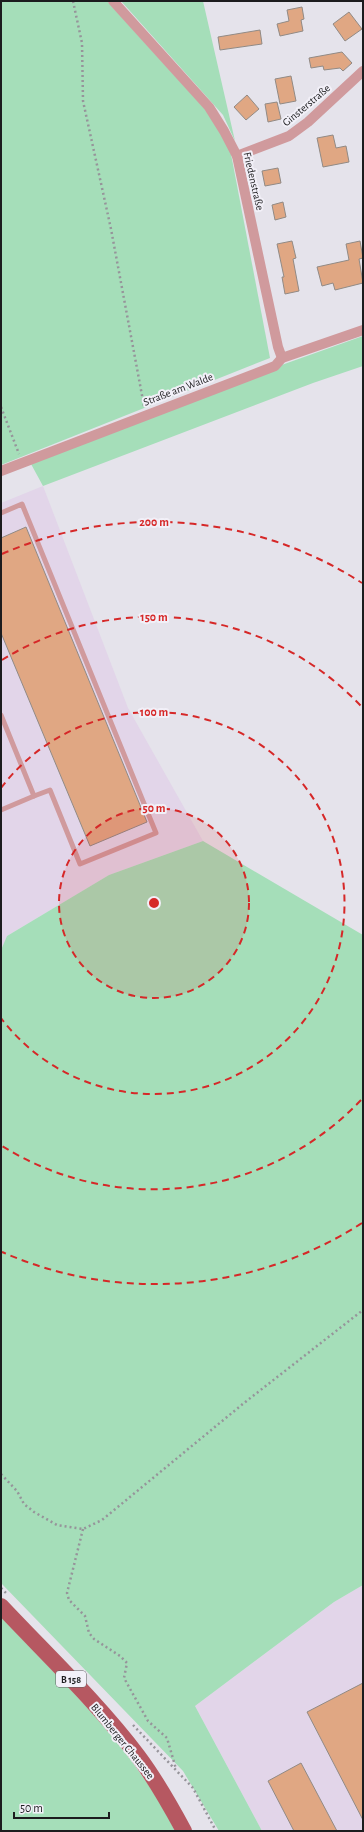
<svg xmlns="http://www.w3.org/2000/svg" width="364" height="1832" viewBox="0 0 364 1832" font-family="'Alegreya Sans',sans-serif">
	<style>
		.commercial { fill: #e2d5e9 }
		.green { fill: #a5deb9 }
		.building { fill: #e0a783; stroke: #918a85 }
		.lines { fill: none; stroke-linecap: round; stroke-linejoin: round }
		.path { stroke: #96949a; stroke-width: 2.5; stroke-dasharray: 2 3; stroke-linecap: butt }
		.lane { stroke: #d09a9d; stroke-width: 5 }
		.street { stroke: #d09a9d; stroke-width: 10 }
		.primary { stroke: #b65861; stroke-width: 16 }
		.ring { fill: none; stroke: #d62828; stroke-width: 2; stroke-dasharray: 7 5 }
		.labels { text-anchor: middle; stroke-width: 4; stroke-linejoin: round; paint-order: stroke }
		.shield { fill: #f2f0f8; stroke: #5c5c5f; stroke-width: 1 }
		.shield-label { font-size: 10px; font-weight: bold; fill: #1c1c1e }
		.street-label { font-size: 11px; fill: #1c1c1e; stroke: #f2f0f8 }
		.centre { fill: #d62828; stroke: #f2f0f8; stroke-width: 2 }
		.ring-label { font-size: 12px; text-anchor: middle; font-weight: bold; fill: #d62828; stroke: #f2f0f8; stroke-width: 4; stroke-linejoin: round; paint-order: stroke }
	</style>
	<rect width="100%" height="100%" fill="#e5e3eb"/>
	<g class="commercial">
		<polygon points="43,486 128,708 203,841 109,875 7,936 1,950 1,503"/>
		<polygon points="363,1585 363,1831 262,1831 195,1706 334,1602"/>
	</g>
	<g class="green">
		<polygon points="1,1 107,1 215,120 231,154 270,358 1,465"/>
		<polygon points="121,1 203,1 235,141 223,115"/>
		<polygon points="363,336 363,366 313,383 43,486 31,464 276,367"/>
		<polygon points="203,841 363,935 363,1585 334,1602 195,1706 262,1831 219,1831 183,1771 1,1583 1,950 7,936 109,875"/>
		<path d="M1 1617C63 1683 135 1749 175 1831H1Z"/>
	</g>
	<g class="building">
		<polygon points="302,7 304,19 301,20 303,31 280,36 277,24 289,21 287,10"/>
		<polygon points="349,12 362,29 345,41 333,24"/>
		<polygon points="260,30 262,44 220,50 218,37"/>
		<polygon points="342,52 352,63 343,71 340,68 324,70 323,66 311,68 309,58"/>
		<polygon points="291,76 296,101 280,104 275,79"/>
		<polygon points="247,95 259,109 246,120 234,107"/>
		<polygon points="277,102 281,119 268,122 265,104"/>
		<polygon points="333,135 336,148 346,146 349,162 323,167 317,138"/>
		<polygon points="278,168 281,183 265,186 262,171"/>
		<polygon points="283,202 286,217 275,220 272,205"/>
		<polygon points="292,241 296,258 293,259 299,291 285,294 282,277 284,277 277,244"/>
		<polygon points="360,241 363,258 359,259 363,283 335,290 333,283 322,286 317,267 349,260 346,244"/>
		<polygon points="26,527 147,822 90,846 1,633 1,538"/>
		<polygon points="363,1683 363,1820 307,1712"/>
		<polygon points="301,1763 337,1831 294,1831 268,1781"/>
	</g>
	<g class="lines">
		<g class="path">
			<polyline points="73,1 82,43 83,101 111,229 144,406"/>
			<polyline points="1,407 19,454"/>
			<polyline points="1,1474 17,1491 24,1504 34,1512 57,1525 83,1529 102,1520 244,1403 363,1310"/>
			<polyline points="83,1529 67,1593 69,1600 85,1616 89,1633 94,1639 120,1656 127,1663 124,1678 148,1721 167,1738 176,1769"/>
			<polyline points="1,1588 6,1593"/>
			<polyline points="133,1725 193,1788 216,1831"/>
		</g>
		<g class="lane">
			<polyline points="1,513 22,504 156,833 80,864 50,790 34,796"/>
			<polyline points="1,715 34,796 1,810"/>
		</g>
		<g class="street">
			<polyline points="113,1 209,107 224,131 237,156 278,347 282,358"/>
			<polyline points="237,156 289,136 308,122 363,71"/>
			<polyline points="1,471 275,366 282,358 363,330"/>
		</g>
		<path class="primary" d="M1 1606C47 1655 97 1702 138 1756 156 1780 170 1805 184 1831"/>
	</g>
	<circle cx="154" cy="903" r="95" fill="#d62828" fill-opacity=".12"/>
	<g class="ring">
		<circle cx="154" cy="903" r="95"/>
		<path d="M1 788A191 191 0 1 1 1 1018"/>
		<path d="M361 1100A286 286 0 0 1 2 1146M2 660A286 286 0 0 1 361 706"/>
		<path d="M362 1223A381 381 0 0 1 2 1252M2 554A381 381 0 0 1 362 583"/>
	</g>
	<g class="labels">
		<rect class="shield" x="56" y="1671" width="30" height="16" rx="3"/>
		<g class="shield-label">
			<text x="71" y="1683">B 158</text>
		</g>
		<g class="street-label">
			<text transform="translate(306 105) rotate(-40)" y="4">Ginsterstraße</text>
			<text transform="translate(254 181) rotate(77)" y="4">Friedenstraße</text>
			<text transform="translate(178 389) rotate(-21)" y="4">Straße am Walde</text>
			<text transform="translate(123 1741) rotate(51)" y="4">Blumberger Chaussee</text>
		</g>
	</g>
	<circle cx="154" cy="903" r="6" class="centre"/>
	<g class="ring-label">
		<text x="154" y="526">200 m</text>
		<text x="154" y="621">150 m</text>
		<text x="154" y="716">100 m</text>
		<text x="154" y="812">50 m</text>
	</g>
	<rect width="364" height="1832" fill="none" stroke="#1c1c1e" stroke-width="4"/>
	<path d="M14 1812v6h95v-6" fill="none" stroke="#1c1c1e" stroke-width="2"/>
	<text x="20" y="1812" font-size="12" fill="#1c1c1e" stroke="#f2f0f8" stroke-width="3" paint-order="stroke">50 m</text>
</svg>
